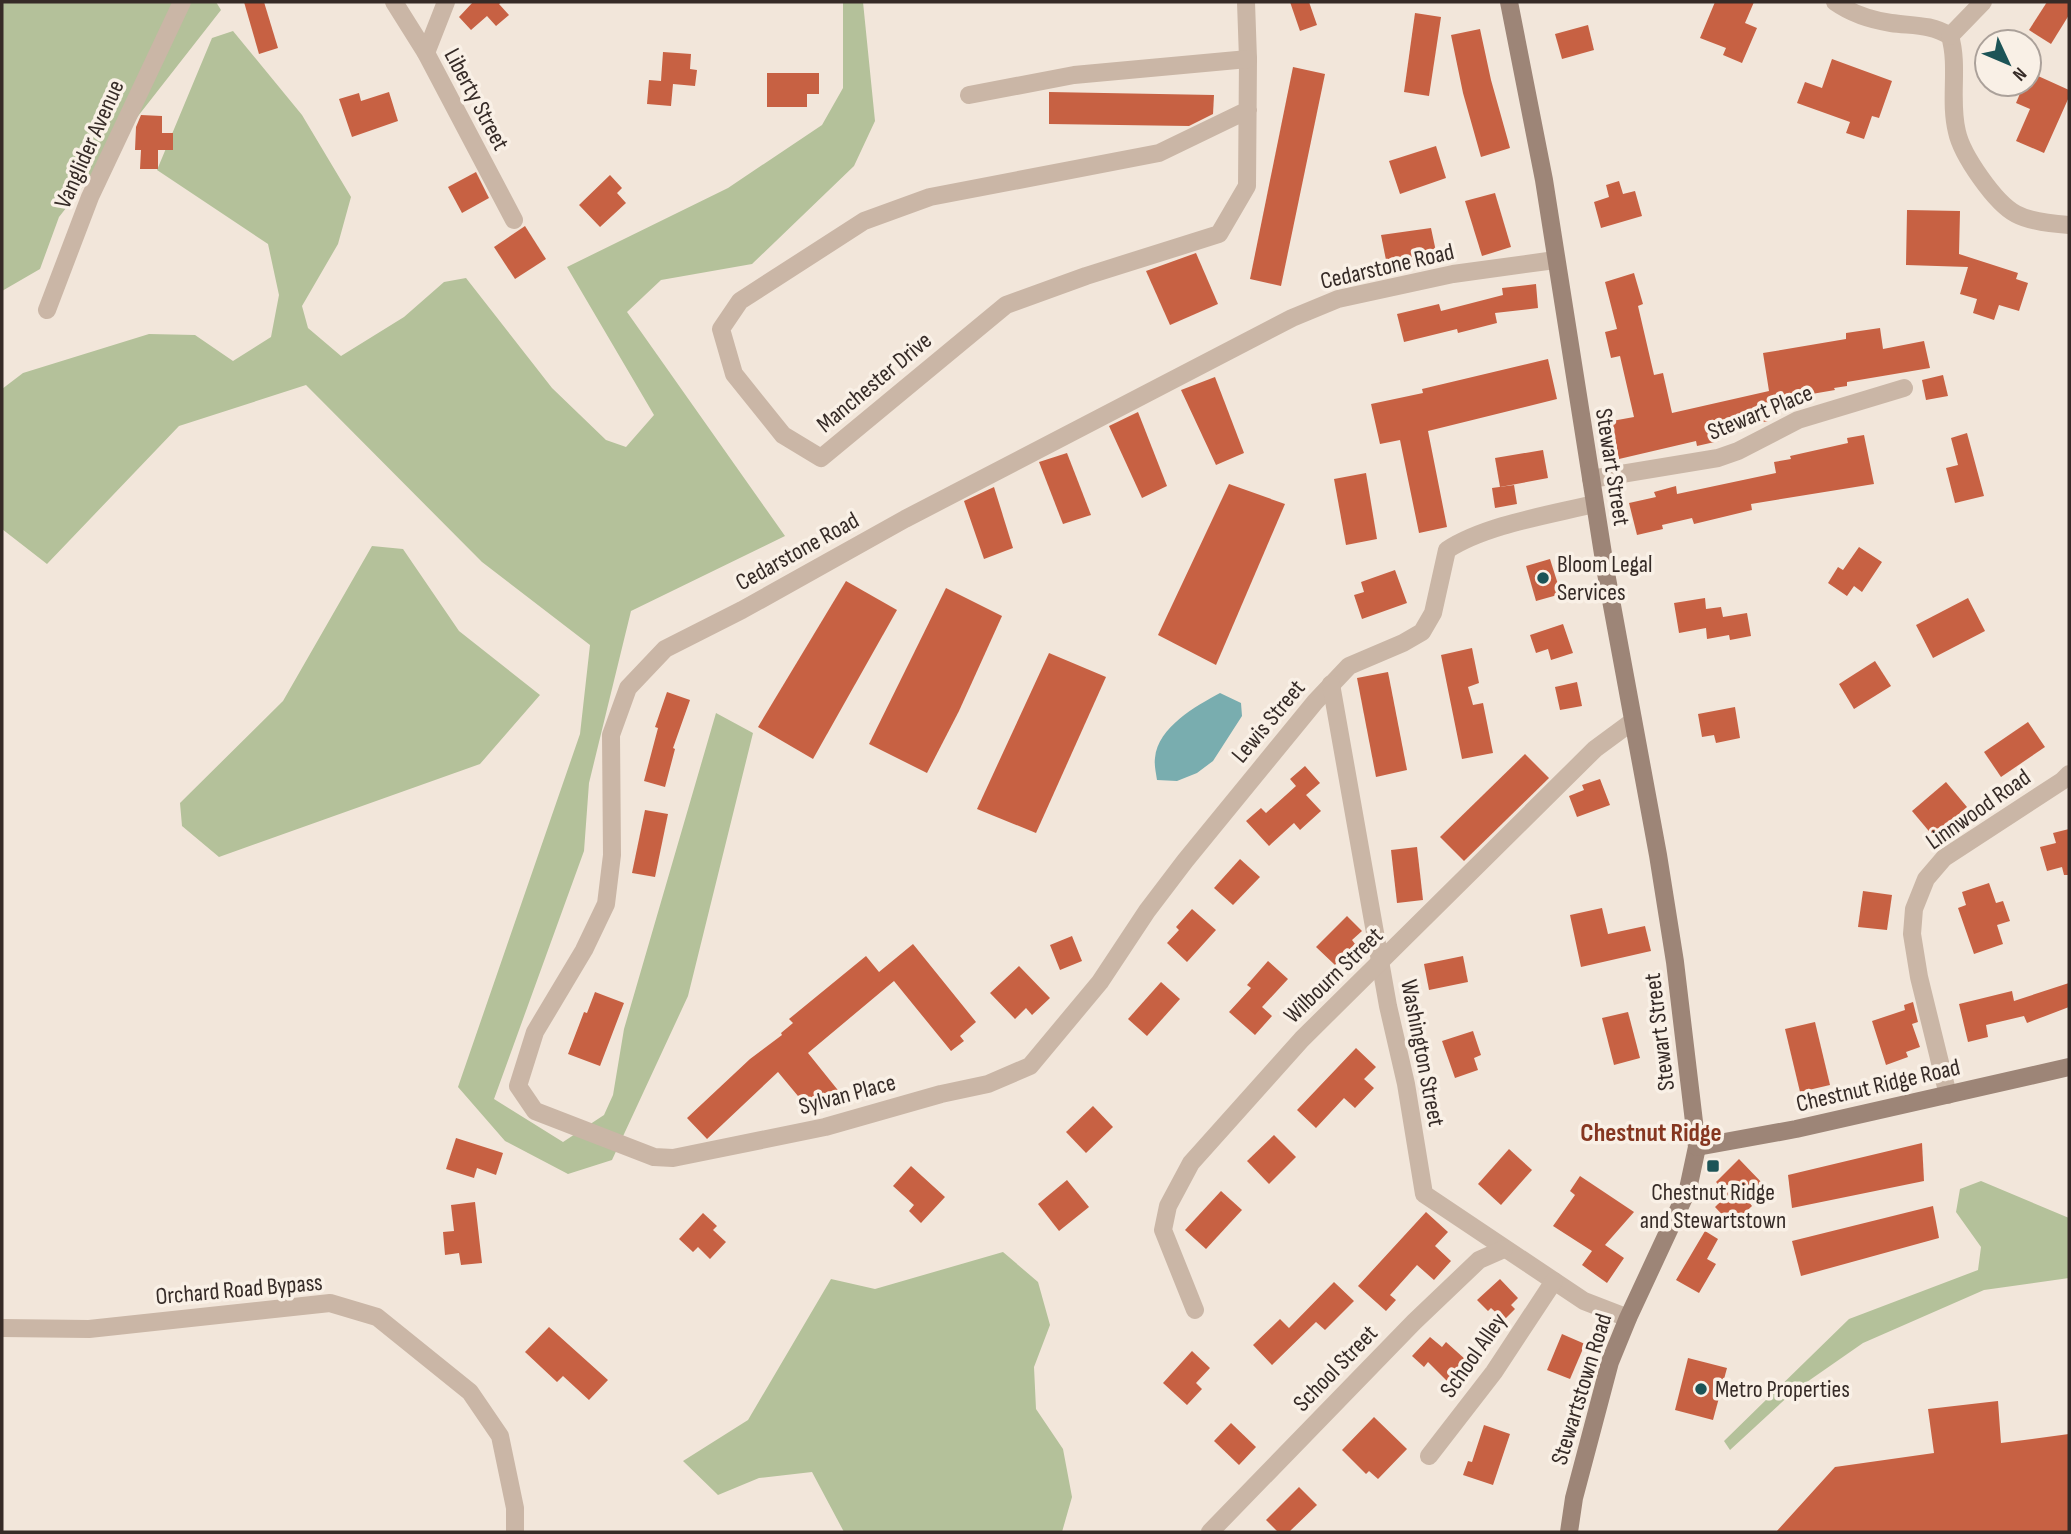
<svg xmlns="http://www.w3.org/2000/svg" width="2071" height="1534" viewBox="0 0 2071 1534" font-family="'Sofia Sans Condensed',sans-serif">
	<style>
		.green { fill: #b4c19a }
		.water { fill: #79adaf }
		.building { fill: #c76143 }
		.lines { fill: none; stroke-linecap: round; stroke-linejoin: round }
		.street { stroke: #cab6a6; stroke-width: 18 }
		.secondary { stroke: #9d8577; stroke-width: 18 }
		.poi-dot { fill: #1c5457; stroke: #f9f0e6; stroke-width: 2.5 }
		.labels { text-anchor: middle; stroke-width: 7; stroke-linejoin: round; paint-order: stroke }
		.street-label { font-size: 24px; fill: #362b27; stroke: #f9f0e6 }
		.poi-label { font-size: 24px; fill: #362b27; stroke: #f9f0e6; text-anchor: start }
		.neighbourhood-label { font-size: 26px; font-weight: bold; fill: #853620; stroke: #f9f0e6 }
	</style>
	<rect width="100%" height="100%" fill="#f2e6da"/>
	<g class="green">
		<polygon points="2,2 216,2 221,10 59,217 40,269 2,291"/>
		<polygon points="843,2 863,2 875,121 854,166 752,264 661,280 627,312 785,536 631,611 589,783 584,851 494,1099 563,1142 604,1115 613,1095 624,1029 716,713 753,733 688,996 612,1160 568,1174 505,1141 458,1087 580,734 590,645 482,562 306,385 179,426 47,564 2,529 2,389 23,373 149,334 195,335 233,361 271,337 279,295 268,244 157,170 212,38 233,31 302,115 351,197 338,244 302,306 308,328 341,356 404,317 444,282 466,278 552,388 606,440 626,447 654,415 567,267 728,188 822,125 843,88"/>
		<polygon points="372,546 403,549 459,631 540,695 480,764 219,857 182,826 180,803 283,701"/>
		<polygon points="1981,1181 2069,1218 2069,1278 1984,1290 1863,1343 1794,1391 1730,1450 1724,1441 1849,1319 1978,1270 1981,1247 1956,1212 1960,1189"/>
		<polygon points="1003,1252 1038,1282 1050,1325 1034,1367 1036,1409 1063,1449 1072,1497 1062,1532 844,1532 812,1472 759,1478 718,1495 683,1461 748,1420 831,1279 875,1289"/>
	</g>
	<path class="water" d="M1220 693 1241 703 1242 716 1213 761 1197 773 1177 781 1157 780C1156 773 1154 765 1155 758 1158 727 1196 706 1220 693Z"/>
	<g class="building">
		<polygon points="244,2 264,2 278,48 259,54"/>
		<polygon points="473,2 502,2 499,4 509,15 496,26 487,16 471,30 459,17"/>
		<polygon points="1290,2 1309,2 1317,25 1300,31"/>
		<polygon points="1715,2 1754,2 1745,23 1757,28 1742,63 1723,55 1726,48 1700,38"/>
		<polygon points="2047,2 2069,2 2069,15 2051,44 2029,30"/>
		<polygon points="1415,13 1441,17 1429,96 1404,92"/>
		<polygon points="1588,25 1594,50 1562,59 1555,34"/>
		<polygon points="1480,29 1491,80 1510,148 1481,157 1463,93 1451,35"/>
		<polygon points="663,52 691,54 690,69 697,70 695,86 673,84 671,106 647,104 649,80 661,81"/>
		<polygon points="1832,59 1892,81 1879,118 1872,116 1864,139 1846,133 1850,122 1797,103 1805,82 1822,88"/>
		<polygon points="1293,67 1325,74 1281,286 1250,279"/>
		<polygon points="2029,72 2069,90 2069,97 2044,153 2016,141 2030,109 2016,103 2024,84 2029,84"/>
		<polygon points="767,73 819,73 819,94 807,94 807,107 767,107"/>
		<polygon points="389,92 398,121 352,137 339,99 359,93 361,101"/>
		<polygon points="1049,92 1214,95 1213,114 1189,126 1049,124"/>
		<polygon points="141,115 162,116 162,133 173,133 173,150 158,150 158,169 140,169 141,150 135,150 136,127"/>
		<polygon points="1436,146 1446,178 1400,194 1389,161"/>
		<polygon points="476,172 489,198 462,213 448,187"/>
		<polygon points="610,175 622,188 617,193 626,203 600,227 579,205"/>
		<polygon points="1619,181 1623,194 1635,191 1642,216 1601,228 1594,202 1609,197 1606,185"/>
		<polygon points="1495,193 1511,247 1482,256 1465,201"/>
		<polygon points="1907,210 1960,211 1959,254 2018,273 2016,279 2028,283 2019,311 1999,305 1994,320 1973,313 1977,299 1960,294 1968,267 1906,265"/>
		<polygon points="525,226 546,259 515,279 494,247"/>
		<polygon points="1431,228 1438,261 1388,270 1381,235"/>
		<polygon points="1196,253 1218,304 1170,325 1146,271"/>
		<polygon points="1634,273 1643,304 1638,306 1654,375 1663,373 1672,413 1769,391 1763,353 1846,339 1846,333 1880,328 1883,349 1924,341 1930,368 1847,382 1847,386 1834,388 1835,390 1806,395 1806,399 1765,406 1768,421 1717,432 1719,441 1697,446 1696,441 1619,459 1612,421 1634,417 1620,356 1611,358 1605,332 1617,329 1605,282"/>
		<polygon points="1536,284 1538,308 1495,313 1497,323 1458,333 1457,329 1404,342 1397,314 1439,304 1441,311 1503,295 1502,288"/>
		<polygon points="1548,359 1557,399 1428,431 1447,527 1419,533 1400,440 1380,444 1371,404 1423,393 1422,389"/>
		<polygon points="1943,375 1948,396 1926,400 1922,380"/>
		<polygon points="1215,377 1244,453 1216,465 1181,390"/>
		<polygon points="1138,412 1167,486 1142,498 1109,426"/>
		<polygon points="1967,433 1984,496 1955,503 1946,468 1958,465 1951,438"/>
		<polygon points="1864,435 1874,484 1751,504 1752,510 1694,524 1692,518 1662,525 1663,529 1637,535 1629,503 1656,497 1654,492 1676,486 1677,494 1776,473 1774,462 1791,459 1790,456 1848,443 1847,438"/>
		<polygon points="1543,450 1548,478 1500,487 1495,458"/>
		<polygon points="1067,453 1091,515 1063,524 1039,462"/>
		<polygon points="1366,473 1377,539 1346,545 1334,479"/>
		<polygon points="1229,484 1285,504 1216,665 1158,635"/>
		<polygon points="1514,485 1517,504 1495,508 1492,488"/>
		<polygon points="994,487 1013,548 984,559 964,501"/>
		<polygon points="1859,547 1882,562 1862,592 1854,586 1847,596 1828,583 1838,567 1843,570"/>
		<polygon points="1550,559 1561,594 1536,601 1526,566"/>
		<polygon points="1395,570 1407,603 1362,619 1354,595 1364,592 1361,582"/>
		<polygon points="846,581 897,610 813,759 758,727"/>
		<polygon points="946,588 1002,616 959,711 927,773 869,744"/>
		<polygon points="1705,598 1706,609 1721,607 1723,617 1747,613 1751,636 1730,640 1729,635 1707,639 1706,628 1679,633 1674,603"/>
		<polygon points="1968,598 1985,631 1933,658 1916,625"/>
		<polygon points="1563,624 1573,653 1551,660 1548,649 1536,653 1530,635"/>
		<polygon points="1472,648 1479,683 1468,687 1473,705 1483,703 1493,753 1462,759 1441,655"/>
		<polygon points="1049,653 1106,677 1036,833 977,809"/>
		<polygon points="1875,661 1891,686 1854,709 1839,684"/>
		<polygon points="1388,672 1407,770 1376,777 1357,678"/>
		<polygon points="1577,682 1582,706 1560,710 1555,687"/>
		<polygon points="667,692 690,700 673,748 675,749 665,787 644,781 658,728 655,727"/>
		<polygon points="1735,707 1740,738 1716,743 1714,735 1702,737 1698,714"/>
		<polygon points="2028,722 2045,747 2001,777 1984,752"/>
		<polygon points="1525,754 1549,778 1464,861 1440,837"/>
		<polygon points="1305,766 1320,783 1306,795 1321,811 1300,830 1294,823 1269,846 1246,821 1261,808 1266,813 1296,786 1290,779"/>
		<polygon points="1600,779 1610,805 1577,817 1569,796 1584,790 1582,785"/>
		<polygon points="1946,782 1967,807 1933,836 1912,811"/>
		<polygon points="645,810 668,814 655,877 632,873"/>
		<polygon points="2069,829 2069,875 2064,875 2062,867 2047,871 2040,847 2056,843 2053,833"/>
		<polygon points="1417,847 1423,900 1397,903 1391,850"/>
		<polygon points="1240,859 1260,877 1233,905 1214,888"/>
		<polygon points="1989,883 1996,903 2003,901 2010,921 1997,925 2003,944 1974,954 1958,908 1966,905 1962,892"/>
		<polygon points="1863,891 1892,895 1887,930 1858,927"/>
		<polygon points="1602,908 1608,934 1645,926 1651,951 1581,967 1570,915"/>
		<polygon points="1192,909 1216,930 1187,962 1167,943 1179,930 1176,927"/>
		<polygon points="1347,916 1362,931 1352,940 1355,944 1335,965 1316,947"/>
		<polygon points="1072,936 1082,961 1060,970 1050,945"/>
		<polygon points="913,944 976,1022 960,1036 964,1041 951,1051 894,981 808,1053 841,1094 825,1107 819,1099 808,1108 778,1072 707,1139 687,1118 750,1059 782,1035 781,1033 793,1023 789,1019 866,956 879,972"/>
		<polygon points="1463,956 1468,982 1429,990 1424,964"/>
		<polygon points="1268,961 1288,979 1262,1007 1272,1016 1255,1035 1229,1012 1251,988 1247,985"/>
		<polygon points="1019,966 1050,998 1032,1015 1026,1008 1015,1019 990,993"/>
		<polygon points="1161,982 1180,999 1147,1036 1128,1019"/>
		<polygon points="2069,983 2069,1007 2027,1023 2024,1016 1986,1025 1988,1037 1968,1042 1959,1004 2012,991 2014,1001"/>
		<polygon points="595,992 624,1003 600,1066 568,1054 584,1012 587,1013"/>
		<polygon points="1913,1002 1918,1022 1912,1024 1920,1047 1906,1052 1908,1057 1886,1065 1872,1021 1905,1010 1904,1005"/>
		<polygon points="1628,1012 1640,1058 1614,1065 1602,1018"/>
		<polygon points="1815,1022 1830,1085 1800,1092 1785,1029"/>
		<polygon points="1473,1031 1481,1055 1474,1058 1478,1070 1455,1078 1442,1041"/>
		<polygon points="1356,1048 1376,1067 1364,1079 1374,1088 1355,1108 1344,1098 1316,1128 1297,1110"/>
		<polygon points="1093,1106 1113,1127 1086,1153 1066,1132"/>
		<polygon points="1274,1135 1296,1157 1269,1184 1247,1161"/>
		<polygon points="456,1138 503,1153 496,1175 477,1168 474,1178 446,1169"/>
		<polygon points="1922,1143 1924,1181 1792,1208 1788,1175"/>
		<polygon points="1509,1149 1532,1170 1501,1205 1478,1184"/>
		<polygon points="1739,1159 1764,1185 1748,1201 1752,1206 1732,1225 1715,1207 1728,1194 1716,1182"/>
		<polygon points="911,1166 945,1197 921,1223 909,1211 914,1205 893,1186"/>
		<polygon points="1580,1176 1634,1212 1605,1245 1624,1258 1607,1283 1582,1265 1592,1251 1553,1226 1575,1195 1570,1191"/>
		<polygon points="1067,1180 1089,1207 1059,1231 1038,1204"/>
		<polygon points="1221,1191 1242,1210 1206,1249 1185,1230"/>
		<polygon points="475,1202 482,1263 461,1265 459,1253 445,1255 443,1232 454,1231 451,1205"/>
		<polygon points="1933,1206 1939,1238 1801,1276 1792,1241"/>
		<polygon points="1426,1212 1448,1232 1435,1246 1451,1261 1434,1280 1417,1265 1390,1295 1396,1300 1386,1311 1358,1286"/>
		<polygon points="703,1213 717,1226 713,1230 726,1242 710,1259 698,1247 693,1252 679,1239"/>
		<polygon points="1705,1231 1718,1239 1707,1259 1716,1264 1699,1293 1676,1280"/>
		<polygon points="1500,1279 1518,1298 1511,1305 1515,1309 1504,1320 1491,1308 1488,1311 1477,1300"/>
		<polygon points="1334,1282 1354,1301 1325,1330 1316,1322 1272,1365 1253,1345 1280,1319 1289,1328"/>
		<polygon points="549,1327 608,1380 589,1400 563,1376 557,1382 525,1352"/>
		<polygon points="1562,1334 1585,1344 1570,1379 1547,1370"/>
		<polygon points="1430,1337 1442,1347 1446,1342 1475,1368 1454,1388 1428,1362 1424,1367 1412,1356"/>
		<polygon points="1192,1351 1210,1368 1196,1383 1202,1389 1187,1405 1163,1383"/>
		<polygon points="1688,1358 1727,1368 1713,1420 1675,1410"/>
		<polygon points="1998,1401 2001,1443 2069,1434 2069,1532 1776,1532 1835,1467 1934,1453 1928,1409"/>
		<polygon points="1374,1417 1407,1449 1378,1479 1369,1471 1366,1474 1342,1450"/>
		<polygon points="1231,1423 1256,1447 1239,1465 1214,1441"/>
		<polygon points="1484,1425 1510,1434 1493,1485 1463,1475 1468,1461 1472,1462"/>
		<polygon points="1299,1487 1317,1505 1289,1532 1278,1532 1266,1520"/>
	</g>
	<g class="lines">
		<g class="street">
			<polyline points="394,2 426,53 514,220"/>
			<polyline points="1246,2 1248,59 1247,186 1219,234 1086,276 1006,305 821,458 783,435 734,374 721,329 740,301 864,221 930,197 1159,153 1248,110"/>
			<path d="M1835 2C1852 14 1871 20 1891 23 1913 26 1931 24 1950 36 1959 67 1949 100 1957 132 1962 155 1995 203 2016 214 2031 222 2053 224 2069 225"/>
			<polyline points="1950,36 1983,2"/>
			<polyline points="426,53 446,2"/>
			<polyline points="969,95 1074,75 1248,59"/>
			<path d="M1555 260 1453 274 1338 299 1292 318 905 519 742 610 665 649 628 688 611 735 612 855 606 904 584 950 535 1032 518 1086 535 1111 654 1157 673 1158 825 1127 941 1094 988 1084 1030 1066 1100 982 1147 911 1185 861 1315 702 1349 666 1403 643 1422 632 1433 613 1447 550C1485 525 1549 515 1594 504"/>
			<polyline points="47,310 90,197 182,2"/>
			<polyline points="1591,479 1718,458 1738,451 1798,420 1904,388"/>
			<polyline points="1331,684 1388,1006 1406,1084 1424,1194 1584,1301 1628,1318"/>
			<polyline points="1948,1095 1919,977 1912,934 1914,909 1926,879 1944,858 2062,781 2069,774"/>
			<polyline points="1195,1310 1163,1230 1168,1206 1191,1163 1302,1039 1595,749 1633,721"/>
			<polyline points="2,1328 89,1329 330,1303 377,1317 470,1392 500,1436 515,1508 515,1532"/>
			<polyline points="1429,1456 1494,1372 1554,1281"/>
			<polyline points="1210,1532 1414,1322 1479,1260 1504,1249"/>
		</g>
		<g class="secondary">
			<polyline points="1509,2 1544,180 1606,573 1658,855 1675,962 1697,1147 1688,1189 1628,1318 1610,1362 1574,1498 1569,1532"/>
			<polyline points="1697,1147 1796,1129 2069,1067"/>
		</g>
	</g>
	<g class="poi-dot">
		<circle cx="1543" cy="578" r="7"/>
		<rect x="1706" y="1159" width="14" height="14" rx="3.5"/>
		<circle cx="1701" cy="1389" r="7"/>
	</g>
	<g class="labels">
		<g class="street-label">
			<text transform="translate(477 99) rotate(62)" y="8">Liberty Street</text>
			<text transform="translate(89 144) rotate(-66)" y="8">Vanglider Avenue</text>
			<text transform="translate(1387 266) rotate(-13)" y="8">Cedarstone Road</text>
			<text transform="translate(874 382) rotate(-40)" y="8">Manchester Drive</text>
			<text transform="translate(1760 412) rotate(-22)" y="8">Stewart Place</text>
			<text transform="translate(1613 467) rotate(81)" y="8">Stewart Street</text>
			<text transform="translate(797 551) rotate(-29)" y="8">Cedarstone Road</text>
			<text transform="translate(1268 721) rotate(-50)" y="8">Lewis Street</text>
			<text transform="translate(1978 809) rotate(-35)" y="8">Linnwood Road</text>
			<text transform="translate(1333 975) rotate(-44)" y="8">Wilbourn Street</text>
			<text transform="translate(1659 1032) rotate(-97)" y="8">Stewart Street</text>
			<text transform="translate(1423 1053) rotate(79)" y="8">Washington Street</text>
			<text transform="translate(1878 1085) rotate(-13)" y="8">Chestnut Ridge Road</text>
			<text transform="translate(847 1094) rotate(-15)" y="8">Sylvan Place</text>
			<text transform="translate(239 1289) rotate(-5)" y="8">Orchard Road Bypass</text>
			<text transform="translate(1473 1355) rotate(-55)" y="8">School Alley</text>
			<text transform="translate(1335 1368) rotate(-46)" y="8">School Street</text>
			<text transform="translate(1581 1389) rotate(-73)" y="8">Stewartstown Road</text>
		</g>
		<g class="poi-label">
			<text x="1557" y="572">Bloom Legal<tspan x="1557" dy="28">Services</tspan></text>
			<text x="1713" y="1200" text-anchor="middle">Chestnut Ridge<tspan x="1713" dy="28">and Stewartstown</tspan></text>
			<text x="1715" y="1397">Metro Properties</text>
		</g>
		<g class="neighbourhood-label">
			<text x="1651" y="1141">Chestnut Ridge</text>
		</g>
	</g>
	<rect width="2071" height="1534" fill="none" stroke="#362b27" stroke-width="7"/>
	<g transform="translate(2008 63) rotate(134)"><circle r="33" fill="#f9f0e6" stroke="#aba19a" stroke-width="2"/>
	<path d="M0-5L12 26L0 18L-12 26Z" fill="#1c5457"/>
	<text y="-10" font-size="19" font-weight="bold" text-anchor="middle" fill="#362b27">N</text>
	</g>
</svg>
